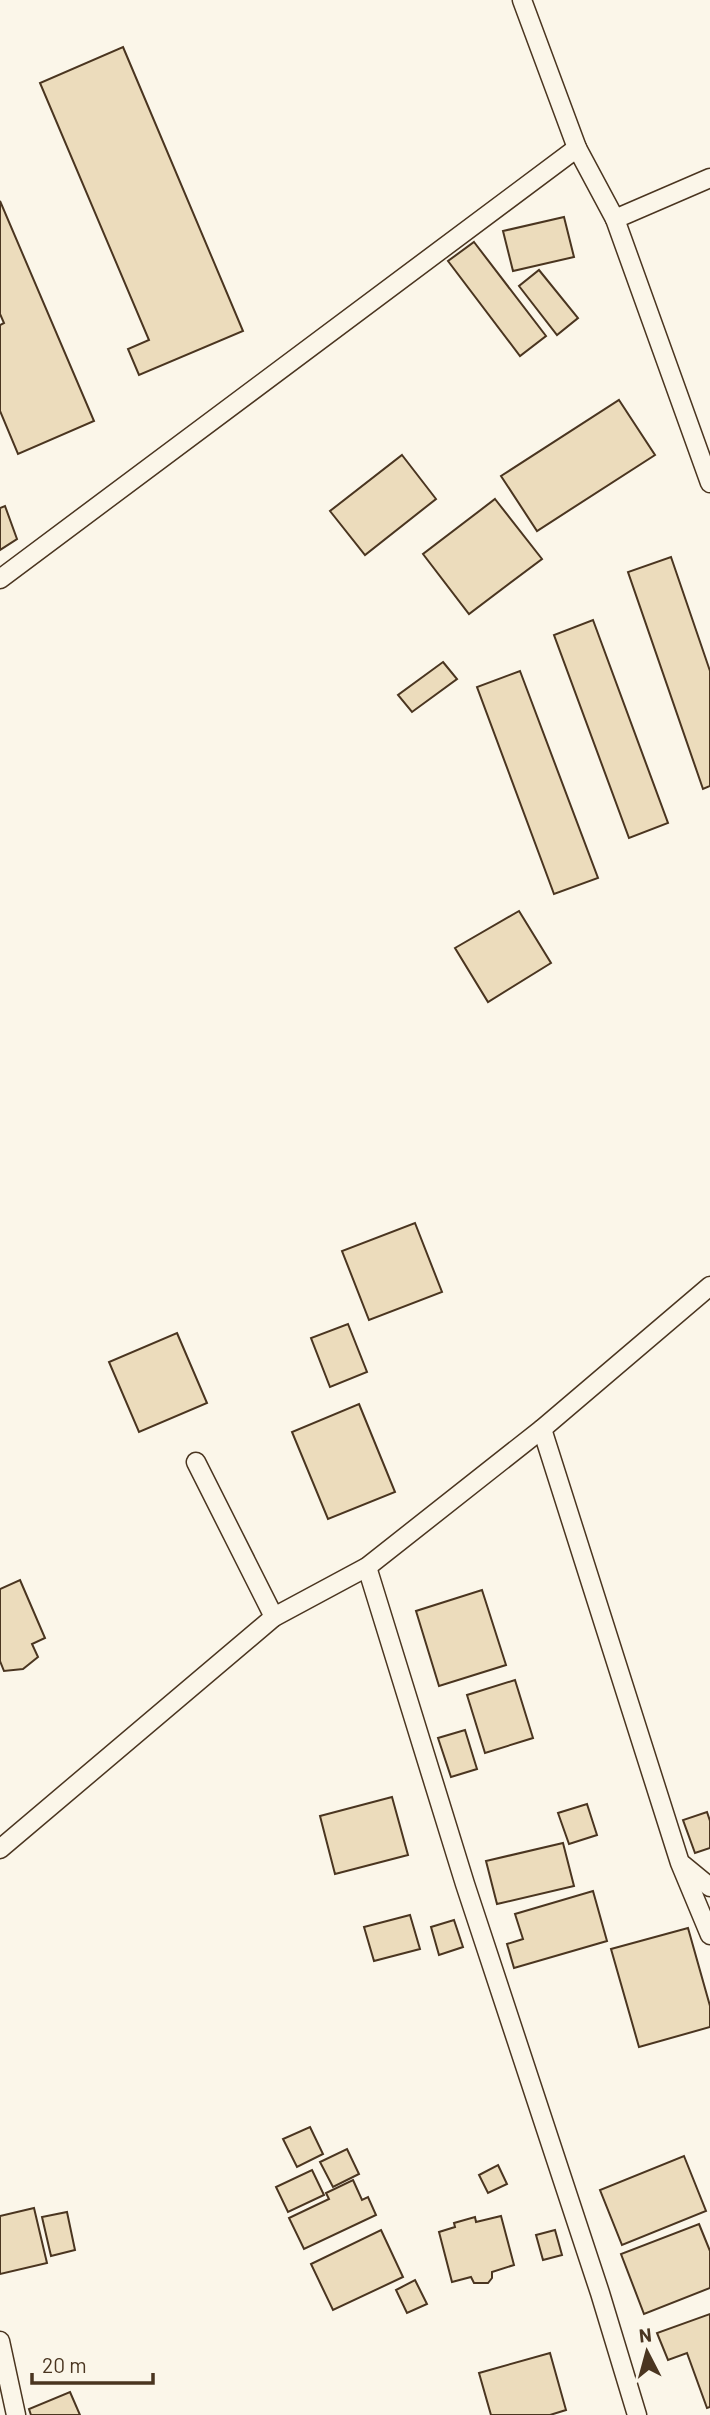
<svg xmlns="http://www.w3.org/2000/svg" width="710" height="2415" viewBox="0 0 710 2415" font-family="Barlow,sans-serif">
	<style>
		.building { fill: #ecdcbc; stroke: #4a3520; stroke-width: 2 }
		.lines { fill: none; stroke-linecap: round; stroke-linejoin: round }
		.service-casing { stroke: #4a3520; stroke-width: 21 }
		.service { stroke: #fbf6e9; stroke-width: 18 }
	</style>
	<rect width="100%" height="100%" fill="#fbf6e9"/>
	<g class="building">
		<polygon points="123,47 243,331 139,375 128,349 149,340 40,83"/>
		<polygon points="0,201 94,421 18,454 0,411 0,325 4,323 0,314"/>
		<polygon points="564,217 574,257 513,271 503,231"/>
		<polygon points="474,242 546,336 520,356 448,261"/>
		<polygon points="539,270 578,318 557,335 519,286"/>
		<polygon points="619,400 655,455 537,531 501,476"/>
		<polygon points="402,455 436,499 365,555 330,511"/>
		<polygon points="495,499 542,559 469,614 423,554"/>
		<polygon points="5,506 17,539 0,550 0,508"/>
		<polygon points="671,557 710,671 710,786 703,789 628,572"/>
		<polygon points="593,620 668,823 629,838 554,635"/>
		<polygon points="443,662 457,679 412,712 398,695"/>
		<polygon points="520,671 598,878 554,894 477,687"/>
		<polygon points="519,911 551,963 488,1002 455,948"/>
		<polygon points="415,1223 442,1292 369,1320 342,1251"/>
		<polygon points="348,1324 367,1372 330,1387 311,1338"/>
		<polygon points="177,1333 207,1403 139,1432 109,1362"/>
		<polygon points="359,1404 395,1492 328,1519 292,1432"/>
		<polygon points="20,1580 45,1638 32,1644 38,1657 23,1669 4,1671 0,1661 0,1589"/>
		<polygon points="482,1590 506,1665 439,1686 416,1611"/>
		<polygon points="515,1680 533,1738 485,1753 467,1695"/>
		<polygon points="465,1730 477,1769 451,1777 438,1738"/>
		<polygon points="392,1797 408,1855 335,1874 320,1816"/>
		<polygon points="587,1804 597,1835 569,1844 558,1813"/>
		<polygon points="707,1812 710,1821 710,1848 695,1853 683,1820"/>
		<polygon points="563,1843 574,1886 497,1904 486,1861"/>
		<polygon points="593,1891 607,1941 514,1968 507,1944 523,1939 515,1914"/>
		<polygon points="410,1915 420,1949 374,1961 364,1927"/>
		<polygon points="454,1920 463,1947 439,1955 431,1927"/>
		<polygon points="688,1928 710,2006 710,2027 639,2047 611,1949"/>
		<polygon points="310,2127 323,2154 297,2167 283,2139"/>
		<polygon points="347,2149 359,2174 333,2187 320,2162"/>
		<polygon points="684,2156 706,2211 622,2245 600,2190"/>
		<polygon points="498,2165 507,2184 488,2193 479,2175"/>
		<polygon points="312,2170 324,2195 288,2212 276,2187"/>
		<polygon points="353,2180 362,2200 368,2197 376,2215 304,2249 289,2218 329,2199 326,2193"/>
		<polygon points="34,2208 47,2263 0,2274 0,2216"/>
		<polygon points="67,2212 75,2250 51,2256 42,2217"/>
		<polygon points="501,2216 514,2265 492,2272 492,2278 488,2283 474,2283 471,2277 452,2282 439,2232 455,2227 454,2223 475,2217 476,2222"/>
		<polygon points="699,2224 710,2251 710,2288 644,2314 621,2254"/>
		<polygon points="381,2230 403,2277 333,2310 311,2264"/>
		<polygon points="555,2230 562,2255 543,2260 536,2235"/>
		<polygon points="415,2280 427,2304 407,2313 396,2290"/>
		<polygon points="710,2314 710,2407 707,2408 687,2353 668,2360 657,2333"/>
		<polygon points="550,2353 566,2410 550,2415 491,2415 479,2373"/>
		<polygon points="70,2392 80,2415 31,2415 29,2409"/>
	</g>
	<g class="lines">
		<g class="service-casing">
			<g id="service">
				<polyline points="522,0 577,148"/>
				<polyline points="710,178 615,219 710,483"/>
				<polyline points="0,579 577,148 615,219"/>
				<polyline points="542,1429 680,1863 710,1935"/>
				<polyline points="196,1462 274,1617"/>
				<polyline points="367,1567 465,1884 600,2293 637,2415"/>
				<polyline points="0,1849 274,1617 367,1567 542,1429 710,1286"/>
				<polyline points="683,1865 710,1887"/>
				<polyline points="0,2341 16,2415"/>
			</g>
		</g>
		<use href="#service" class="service"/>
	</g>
	<g transform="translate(647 2352) rotate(354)" stroke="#fbf6e9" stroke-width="5" paint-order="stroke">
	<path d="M0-5L12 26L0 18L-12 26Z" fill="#4a3520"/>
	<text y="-10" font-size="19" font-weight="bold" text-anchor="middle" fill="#4a3520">N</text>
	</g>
	<path d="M32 2373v10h121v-10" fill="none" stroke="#4a3520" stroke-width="3.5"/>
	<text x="42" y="2373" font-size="21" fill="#4a3520" stroke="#fbf6e9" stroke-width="5" paint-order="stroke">20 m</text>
</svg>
